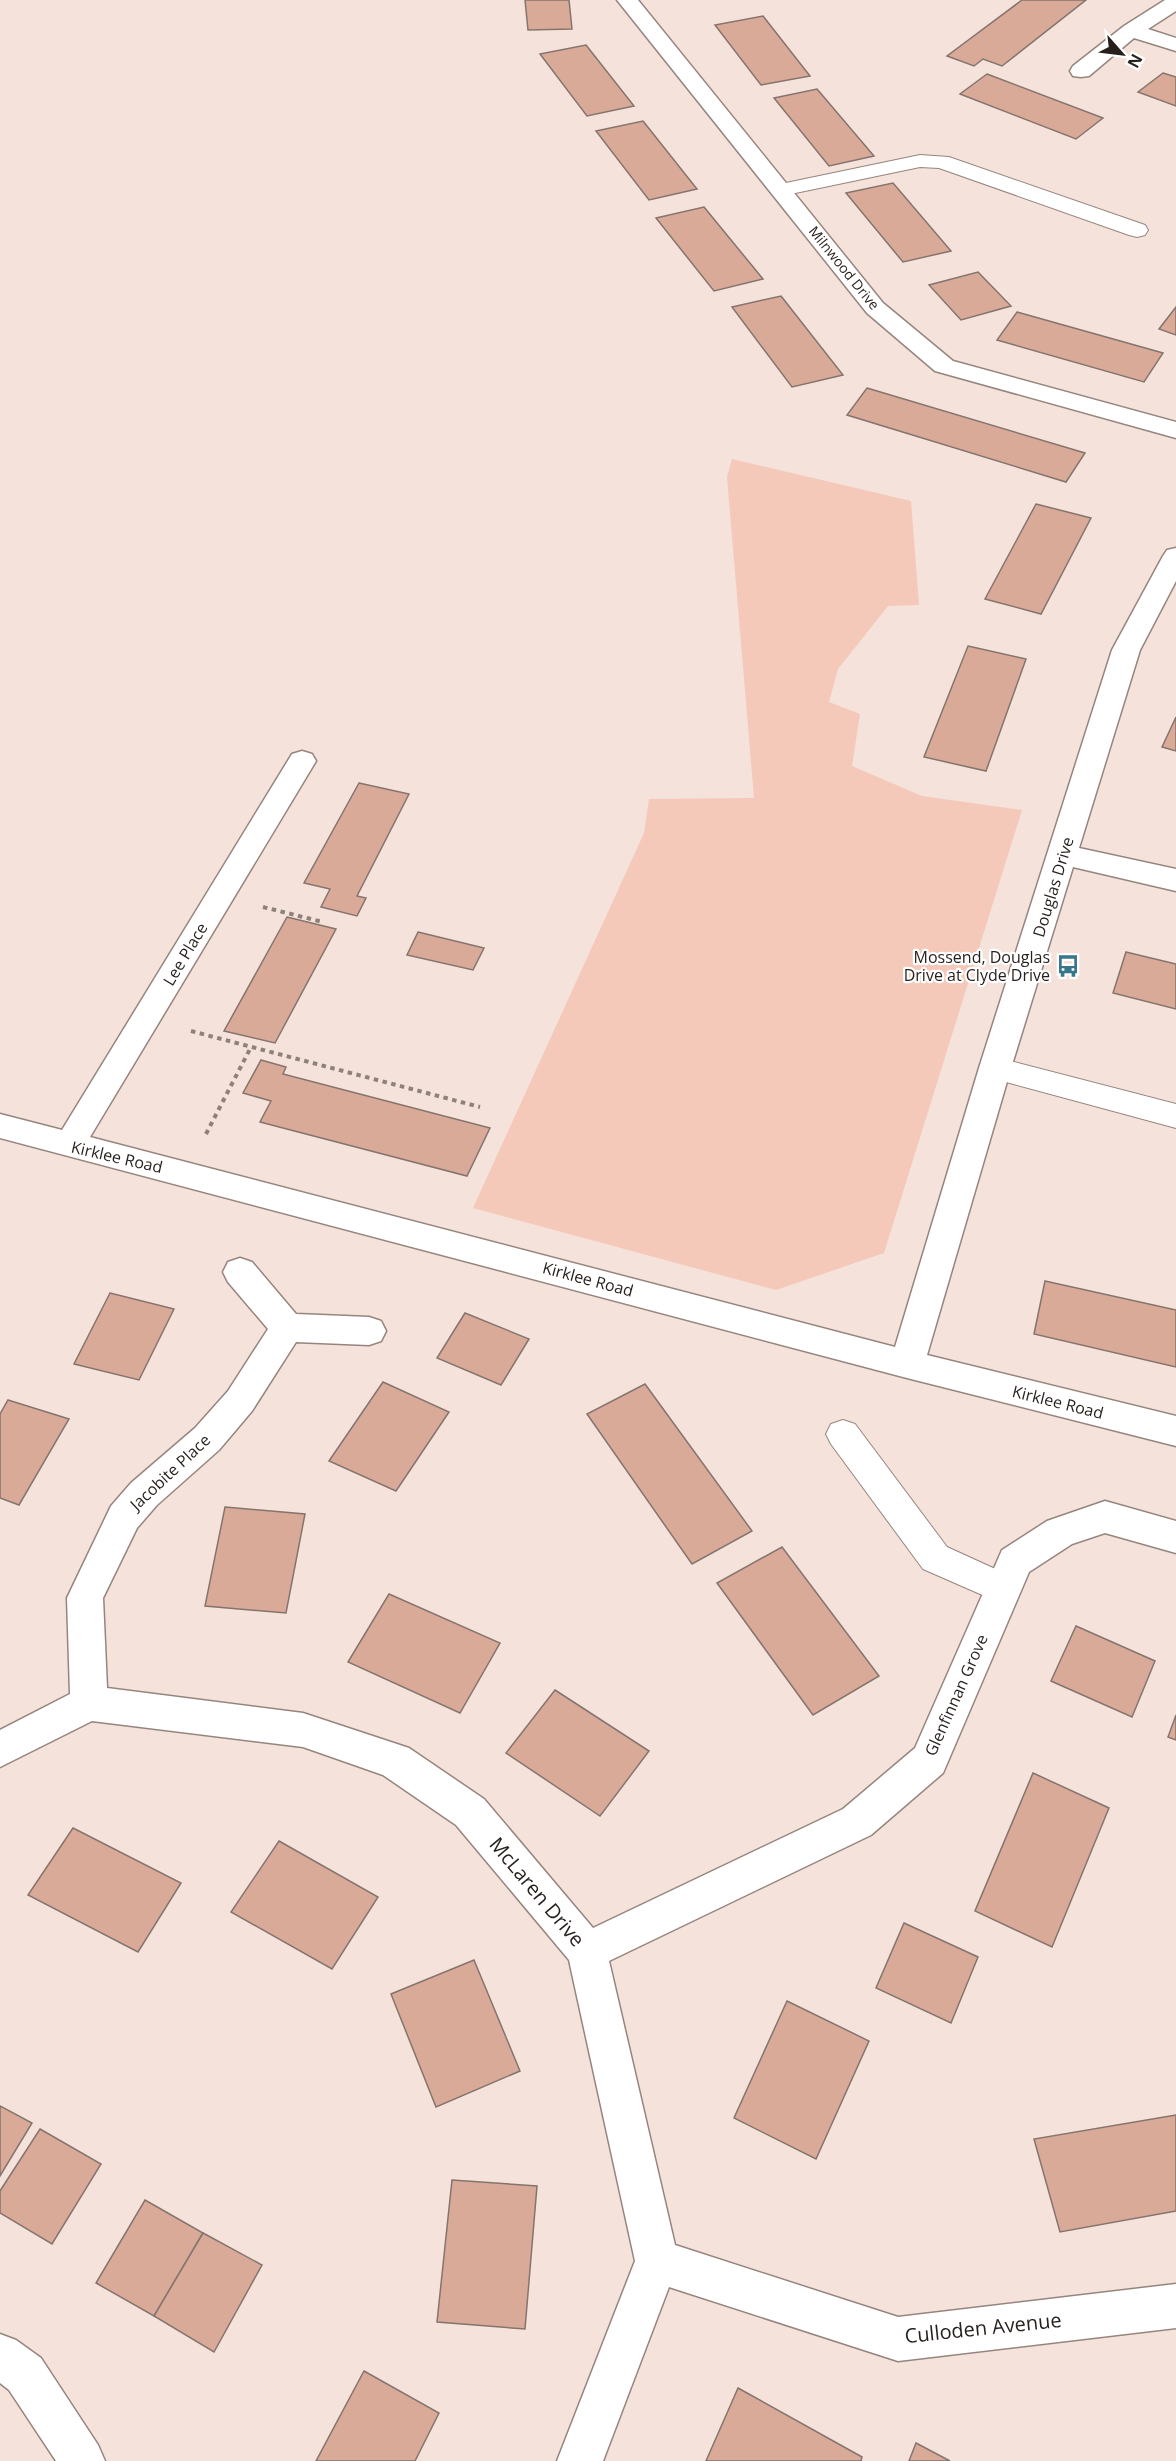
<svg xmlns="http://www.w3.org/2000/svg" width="1176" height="2461" viewBox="0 0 1176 2461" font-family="'Open Sans',sans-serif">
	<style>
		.green { fill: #f4c9b9 }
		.building { fill: #daaa99; stroke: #85746e; stroke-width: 1.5 }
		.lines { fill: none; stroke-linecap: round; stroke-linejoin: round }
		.service-casing { stroke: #96857e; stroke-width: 2 }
		.minor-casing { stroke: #96857e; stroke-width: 3 }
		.path { stroke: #8e817c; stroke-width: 4; stroke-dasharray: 4.5 4.5; stroke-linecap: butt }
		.service { fill: #fff; fill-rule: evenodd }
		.minor { fill: #fff; fill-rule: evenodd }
		.labels { text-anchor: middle; stroke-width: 4.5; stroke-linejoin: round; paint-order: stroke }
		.far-street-label { font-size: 14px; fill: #261f1c; stroke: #fff }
		.street-label { font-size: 16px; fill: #261f1c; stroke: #fff }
		.poi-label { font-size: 16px; fill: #261f1c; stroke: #fff; text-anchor: end }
		.near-street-label { font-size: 20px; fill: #261f1c; stroke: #fff }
	</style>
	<rect width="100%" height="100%" fill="#f5e2db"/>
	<polygon class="green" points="732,459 911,501 919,605 888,606 838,669 829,702 860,714 852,766 922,796 1022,810 884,1253 776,1290 473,1208 644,833 649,799 754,798 727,477"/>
	<g class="building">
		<polygon points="525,0 569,0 572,29 528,30"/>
		<polygon points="1022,0 1086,0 1002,66 983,59 974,66 947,56"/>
		<polygon points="763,16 810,76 761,85 715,25"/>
		<polygon points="586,45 634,106 587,116 540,54"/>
		<polygon points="1163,73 1176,77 1176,106 1138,92"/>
		<polygon points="987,74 1103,118 1076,139 960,94"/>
		<polygon points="817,89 874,156 829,166 774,98"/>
		<polygon points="643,121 697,189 649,200 596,131"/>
		<polygon points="893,183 951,251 903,262 846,193"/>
		<polygon points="704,207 763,279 714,291 656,218"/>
		<polygon points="978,272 1011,306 961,320 929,285"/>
		<polygon points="781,296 843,375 792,387 732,307"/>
		<polygon points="1176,307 1176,335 1159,329"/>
		<polygon points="1017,312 1163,353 1144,382 997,340"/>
		<polygon points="867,388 1085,453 1066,482 847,415"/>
		<polygon points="1036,504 1091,518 1041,614 985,599"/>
		<polygon points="968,646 1026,659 986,771 924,757"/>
		<polygon points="1176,717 1176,751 1162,747"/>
		<polygon points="359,783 409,794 357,896 366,898 357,916 321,907 330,889 304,883"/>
		<polygon points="287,917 336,929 275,1043 224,1031"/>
		<polygon points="418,932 484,948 473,970 407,955"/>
		<polygon points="1126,952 1176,964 1176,1009 1113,993"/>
		<polygon points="261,1060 286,1067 283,1074 490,1128 467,1176 260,1122 271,1101 243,1093"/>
		<polygon points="1045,1281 1176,1310 1176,1367 1034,1334"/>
		<polygon points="110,1293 174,1309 139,1380 74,1364"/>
		<polygon points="465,1313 529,1339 501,1385 437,1358"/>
		<polygon points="383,1382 449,1412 396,1491 329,1461"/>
		<polygon points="645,1384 752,1531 692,1564 587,1414"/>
		<polygon points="8,1400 69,1419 19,1505 0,1498 0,1414"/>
		<polygon points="225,1507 305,1514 286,1613 205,1606"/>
		<polygon points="782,1547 879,1676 813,1715 717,1583"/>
		<polygon points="389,1594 500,1643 460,1713 348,1662"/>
		<polygon points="1076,1626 1155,1661 1132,1717 1051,1681"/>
		<polygon points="555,1690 649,1751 600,1816 506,1753"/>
		<polygon points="1176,1715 1176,1740 1168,1737"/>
		<polygon points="1033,1773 1109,1808 1052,1947 975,1911"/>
		<polygon points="73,1828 181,1883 138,1952 28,1895"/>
		<polygon points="279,1841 378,1897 332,1969 231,1912"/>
		<polygon points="904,1923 978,1957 951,2023 876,1988"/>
		<polygon points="474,1960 520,2071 436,2107 391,1994"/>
		<polygon points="787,2001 869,2041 816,2159 734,2118"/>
		<polygon points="0,2106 32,2123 0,2176"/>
		<polygon points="1176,2115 1176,2211 1060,2232 1034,2139"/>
		<polygon points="40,2129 101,2164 52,2244 0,2213 0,2191"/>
		<polygon points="452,2180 537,2186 525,2329 437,2322"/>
		<polygon points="145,2200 203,2233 154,2316 96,2283"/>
		<polygon points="203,2233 262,2265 214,2352 154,2316"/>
		<polygon points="364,2371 439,2413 415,2461 316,2461"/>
		<polygon points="738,2388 862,2457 861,2461 706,2461"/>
		<polygon points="916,2443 950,2461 909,2461"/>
	</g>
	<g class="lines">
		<g class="service-casing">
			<g id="service">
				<polygon points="920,155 949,157 1145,225 1148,230 1145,235 1137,237 1129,235 939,168 920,167 781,196 773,195 770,190 773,185 781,184"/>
				<polygon points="995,1057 1176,1104 1176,1128 984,1076 980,1068 984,1060"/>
				<polygon points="843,1420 855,1424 947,1547 1015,1578 1020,1589 1015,1600 1003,1604 923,1569 831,1444 826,1434 831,1424"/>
			</g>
		</g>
		<g class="minor-casing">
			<g id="minor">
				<polygon points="617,0 638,0 883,303 953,361 1176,422 1176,438 935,371 867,313"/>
				<polygon points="1165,0 1176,0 1176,11 1148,29 1176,38 1176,51 1134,38 1089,76 1081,77 1073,76 1070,71 1073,66 1124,26"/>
				<polygon points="1176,548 1176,581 1140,650 1079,848 1176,869 1176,891 1073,867 1011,1068 927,1355 1176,1416 1176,1446 907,1378 0,1138 0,1114 62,1130 292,754 302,751 312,754 316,761 90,1137 895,1347 979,1068 1112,650 1163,556 1167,550"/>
				<polygon points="240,1258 252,1262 296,1314 369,1317 381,1321 386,1331 381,1341 369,1345 296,1342 252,1411 219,1450 157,1505 137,1528 103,1598 107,1688 303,1713 409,1748 484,1799 593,1928 843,1809 915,1748 1002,1550 1047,1521 1105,1501 1176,1521 1176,1553 1105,1533 1072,1544 1029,1572 943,1773 871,1835 609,1961 675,2245 898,2317 1176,2284 1176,2328 898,2361 669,2287 603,2461 557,2461 635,2261 569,1960 456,1825 383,1775 303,1747 92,1721 0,1767 0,1730 70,1694 67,1598 111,1506 131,1483 195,1428 228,1391 268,1329 228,1282 223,1272 228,1262"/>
				<polygon points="0,2334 16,2340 41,2358 98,2445 105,2461 56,2461 9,2390 0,2383"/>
			</g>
		</g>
		<g class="path">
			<polyline points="263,907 323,922"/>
			<polyline points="191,1031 480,1107"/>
			<polyline points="206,1134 251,1047"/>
		</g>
		<use href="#service" class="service"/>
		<use href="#minor" class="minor"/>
	</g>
	<defs>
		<g id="bus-bare" transform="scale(1.8)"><path d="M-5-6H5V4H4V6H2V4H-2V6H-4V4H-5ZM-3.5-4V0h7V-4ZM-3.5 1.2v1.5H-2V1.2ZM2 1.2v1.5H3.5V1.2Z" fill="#37768b" stroke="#fff" stroke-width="2.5" paint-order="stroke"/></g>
	</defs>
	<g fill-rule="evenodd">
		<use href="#bus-bare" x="1068" y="966"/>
	</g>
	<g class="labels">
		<g class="far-street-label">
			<text transform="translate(844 268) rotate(51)" y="5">Milnwood Drive</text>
		</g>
		<g class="street-label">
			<text transform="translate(1053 887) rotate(-73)" y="6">Douglas Drive</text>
			<text transform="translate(185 954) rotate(-59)" y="6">Lee Place</text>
			<text transform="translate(117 1157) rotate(13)" y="6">Kirklee Road</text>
			<text transform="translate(588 1279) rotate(15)" y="6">Kirklee Road</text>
			<text transform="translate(1058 1402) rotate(14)" y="6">Kirklee Road</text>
			<text transform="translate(170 1472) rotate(-43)" y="6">Jacobite Place</text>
			<text transform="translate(956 1695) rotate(-66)" y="6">Glenfinnan Grove</text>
		</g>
		<g class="poi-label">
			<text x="1050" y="963">Mossend, Douglas<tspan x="1050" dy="18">Drive at Clyde Drive</tspan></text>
		</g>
		<g class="near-street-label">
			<text transform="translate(537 1892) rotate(50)" y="7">McLaren Drive</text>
			<text transform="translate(983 2328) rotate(-6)" y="7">Culloden Avenue</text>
		</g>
	</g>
	<g transform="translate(1122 54) rotate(118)" stroke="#ffffff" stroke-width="4.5" paint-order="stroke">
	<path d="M0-4.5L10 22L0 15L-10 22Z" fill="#261f1c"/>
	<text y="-9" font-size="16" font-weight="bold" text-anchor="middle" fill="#261f1c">N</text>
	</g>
</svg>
